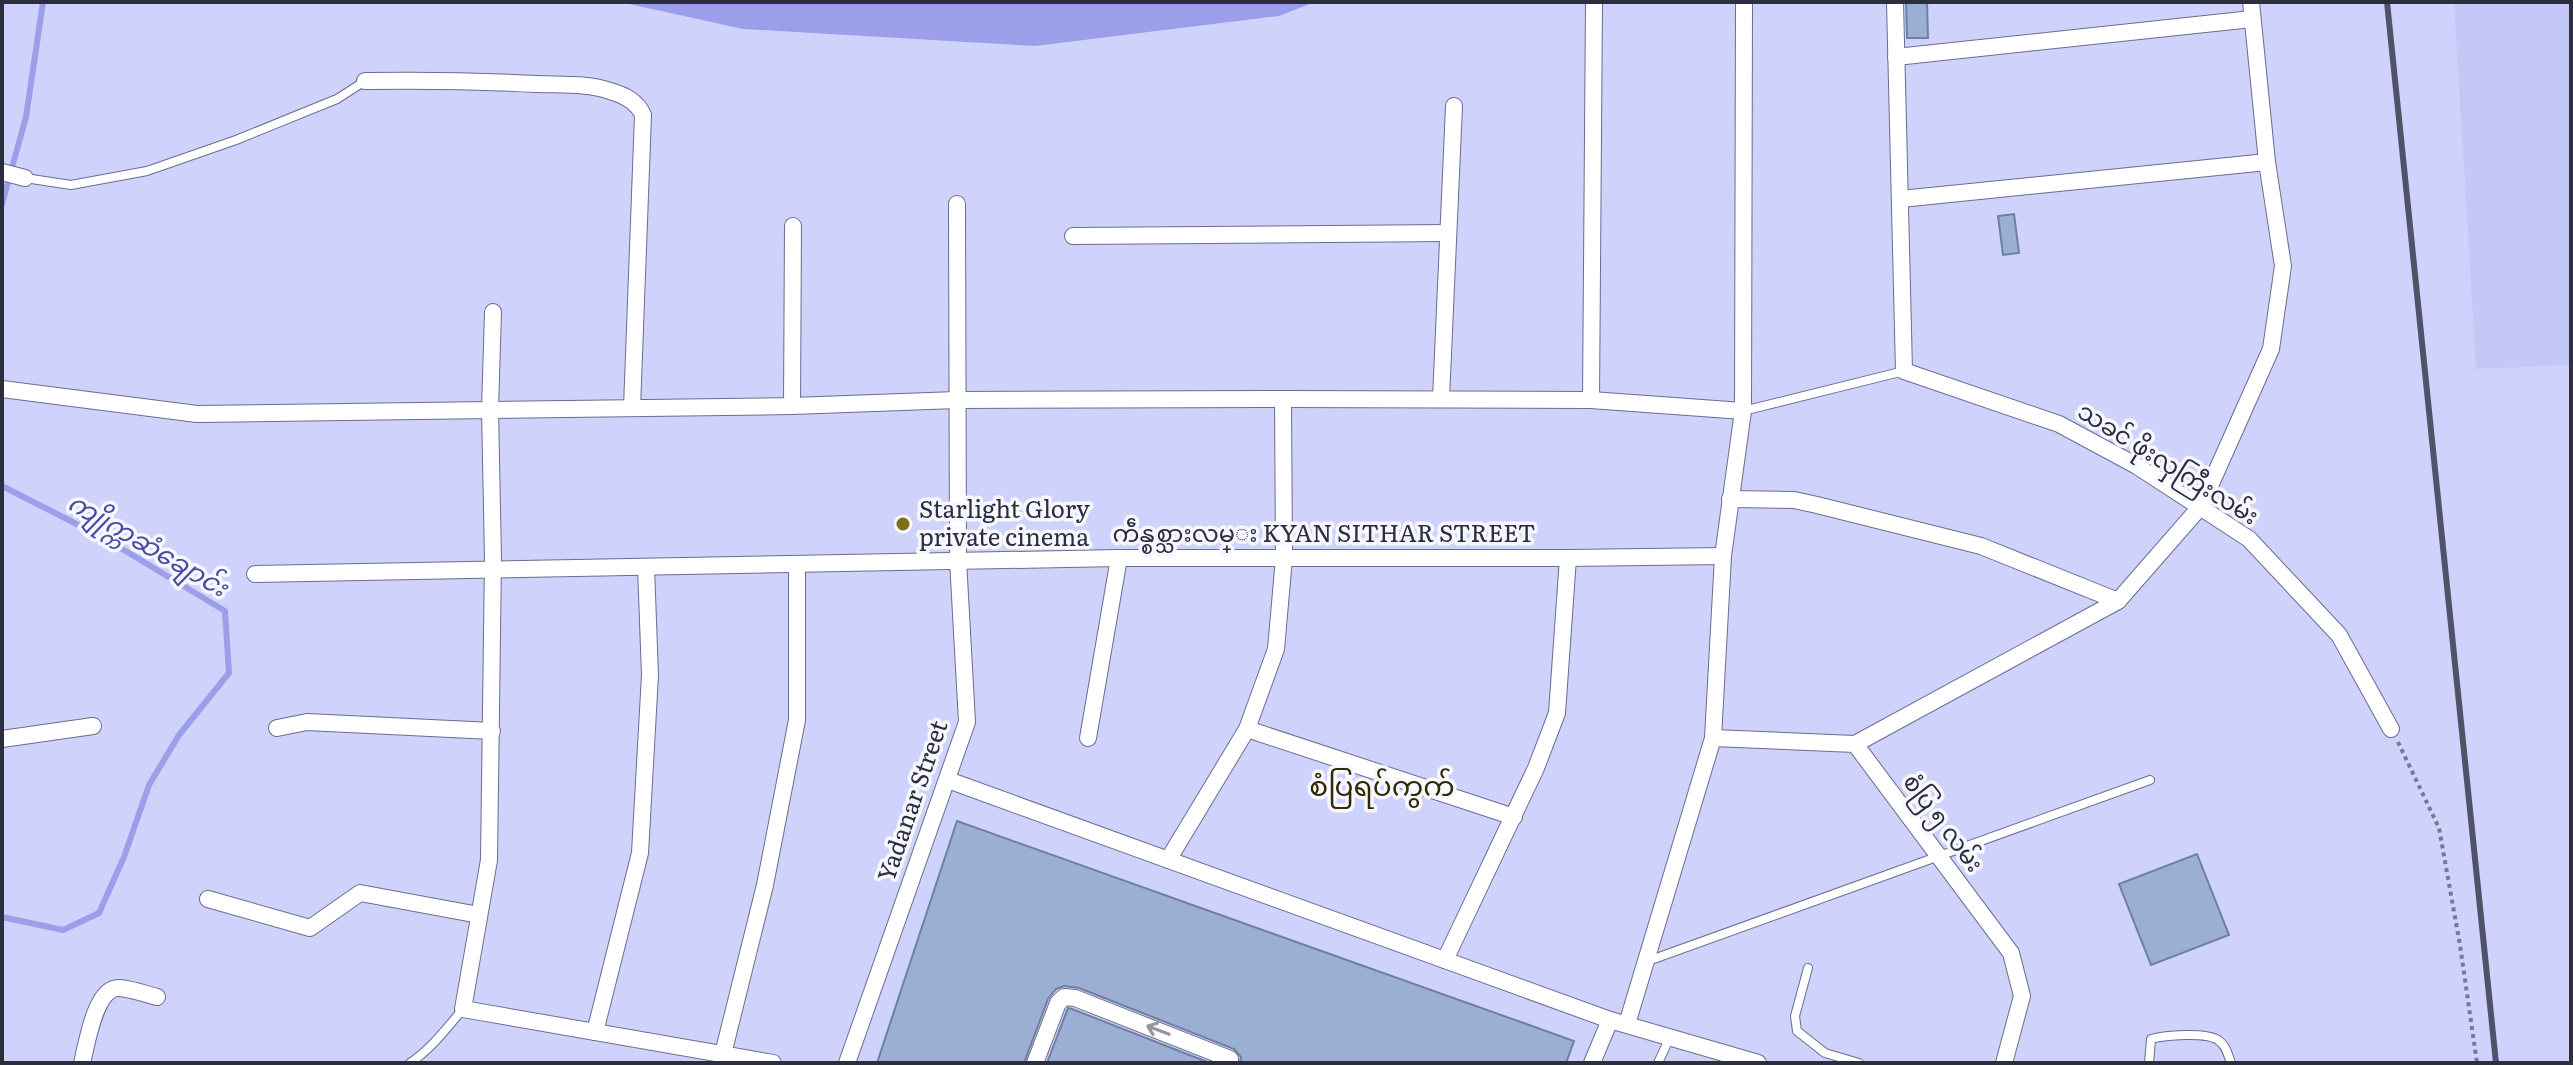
<svg xmlns="http://www.w3.org/2000/svg" width="2573" height="1065" viewBox="0 0 2573 1065" font-family="Literata,'Noto Sans Myanmar',serif">
	<style>
		.built { fill: #c3c8f6 }
		.water { fill: #9b9fe9 }
		.lines { fill: none; stroke-linecap: round; stroke-linejoin: round }
		.stream { stroke: #9b9fe9; stroke-width: 6 }
		.building { fill: #9aafd2; stroke: #6d80a2; stroke-width: 2 }
		.lane-casing { stroke: #6a6d91; stroke-width: 10 }
		.street-casing { stroke: #6a6d91; stroke-width: 18 }
		.path { stroke: #777994; stroke-width: 4; stroke-dasharray: 4 4; stroke-linecap: butt }
		.lane { stroke: #fff; stroke-width: 8 }
		.street { stroke: #fff; stroke-width: 16 }
		.rail { stroke: #515268; stroke-width: 6 }
		.oneway { stroke: #96969e }
		.poi-dot { fill: #7f7112; stroke: #f6f7ff; stroke-width: 3 }
		.labels { text-anchor: middle; stroke-width: 7; stroke-linejoin: round; paint-order: stroke }
		.street-label { font-size: 24px; fill: #2c2d3d; stroke: #f6f7ff }
		.poi-label { font-size: 24px; fill: #2c2d3d; stroke: #f6f7ff; text-anchor: start }
		.water-label { font-size: 26px; font-style: italic; fill: #4c49a0; stroke: #f6f7ff }
		.quarter-label { font-size: 28px; fill: #312a00; stroke: #f6f7ff }
	</style>
	<rect width="100%" height="100%" fill="#cfd3fb"/>
	<polygon class="built" points="2454,2 2571,2 2571,365 2476,369"/>
	<polygon class="water" points="620,2 1315,2 1279,16 1035,46 743,29"/>
	<g class="lines">
		<g class="stream">
			<polyline points="2,204 26,117 43,2"/>
			<polyline points="2,486 104,538 225,611 229,673 179,735 149,785 124,857 99,913 63,930 2,917"/>
		</g>
	</g>
	<g class="building">
		<polygon points="1906,2 1927,2 1928,38 1907,38"/>
		<polygon points="2014,214 2019,253 2003,255 1998,216"/>
		<polygon points="957,821 1574,1041 1566,1063 1240,1063 1241,1057 1234,1049 1079,988 1064,986 1056,989 1048,999 1024,1063 877,1063"/>
		<polygon points="2197,854 2229,935 2151,965 2119,884"/>
		<polygon points="1068,1008 1072,1009 1210,1063 1047,1063"/>
	</g>
	<g class="lines">
		<g class="lane-casing">
			<g id="lane">
				<polyline points="25,178 71,185 147,171 236,140 337,99 365,81"/>
				<polyline points="1743,411 1904,371"/>
				<polyline points="1648,961 2150,780"/>
				<polyline points="1808,968 1795,1016 1797,1031 1825,1053 1859,1063"/>
				<path d="M410 1063C431 1049 446 1029 463 1009"/>
				<polyline points="1658,1063 1670,1037"/>
				<path d="M2149 1063 2151 1039C2165 1035 2206 1032 2218 1040 2226 1045 2228 1055 2231 1063"/>
			</g>
		</g>
		<g class="street-casing">
			<g id="street">
				<polyline points="1895,2 1904,371 2059,424 2137,466 2249,539 2339,635 2391,729"/>
				<polyline points="1896,57 2252,19"/>
				<path d="M365 81C423 80 480 81 537 84 560 85 588 83 610 91 624 95 637 101 643 115L632 408"/>
				<polyline points="2,172 25,178"/>
				<polyline points="1901,199 2267,162"/>
				<polyline points="1073,236 1448,233"/>
				<polyline points="493,312 490,409 493,559 489,860 463,1009 773,1063"/>
				<polyline points="2,389 197,414 792,406 957,400 1283,399 1591,400 1743,411"/>
				<polyline points="1441,399 1454,106"/>
				<polyline points="1591,400 1594,2"/>
				<polyline points="792,406 793,226"/>
				<polyline points="1730,499 1794,500 1817,505 1981,546 2118,601 2201,506 2271,349 2283,266 2267,162 2251,2"/>
				<polyline points="255,574 1119,558 1568,558 1723,556"/>
				<polyline points="277,728 307,722 492,731"/>
				<polyline points="1247,729 1514,817"/>
				<polyline points="1088,738 1119,558"/>
				<polyline points="1713,738 1855,744 2011,953 2022,996 2004,1063"/>
				<polyline points="2,739 93,726"/>
				<polyline points="1855,744 2118,601"/>
				<polyline points="948,780 1610,1020 1758,1063"/>
				<polyline points="1168,860 1247,729 1276,649 1284,558 1283,399"/>
				<polyline points="208,899 310,928 360,893 479,915"/>
				<polyline points="1445,960 1536,768 1557,713 1568,558"/>
				<polyline points="1627,1024 1713,738 1723,556 1743,411 1744,2"/>
				<polyline points="595,1032 640,853 650,675 646,567"/>
				<polyline points="723,1054 765,885 797,720 797,565"/>
				<path d="M82 1063C87 1044 95 986 120 988 132 989 146 994 157 997"/>
				<polyline points="847,1063 967,722 958,560 957,204"/>
				<polyline points="1035,1063 1058,1003 1064,997 1075,998 1230,1059"/>
				<polyline points="1592,1063 1610,1020"/>
			</g>
		</g>
		<polyline class="path" points="2398,742 2439,828 2460,945 2477,1063"/>
		<use href="#lane" class="lane"/>
		<use href="#street" class="street"/>
		<polyline class="rail" points="2387,2 2496,1063"/>
	</g>
	<defs><path id="oneway-shaft" d="M-6 0H5M1.5-3L5.5 0L1.5 3" fill="none" stroke-width="1.6" stroke-linecap="round" stroke-linejoin="round" transform="scale(2)"/></defs>
	<use class="oneway" href="#oneway-shaft" transform="translate(1158 1030) rotate(-159)"/>
	<circle class="poi-dot" cx="903" cy="524" r="8"/>
	<g class="labels">
		<g class="street-label">
			<text transform="translate(2168 464) rotate(32)" y="8">သခင် ဖိုးလှကြီးလမ်း</text>
			<text x="1324" y="542">ကဵန္စစ္သားလမ္း KYAN SITHAR STREET</text>
			<text transform="translate(913 801) rotate(-71)" y="8">Yadanar Street</text>
			<text transform="translate(1943 823) rotate(53)" y="8">စံပြ ၅ လမ်း</text>
		</g>
		<g class="poi-label">
			<text x="919" y="518">Starlight Glory<tspan x="919" dy="28">private cinema</tspan></text>
		</g>
		<g class="water-label">
			<text transform="translate(148 545) rotate(30)" y="9">ကျိုက္ကဆံချောင်း</text>
		</g>
		<g class="quarter-label">
			<text x="1382" y="796">စံပြရပ်ကွက်</text>
		</g>
	</g>
	<rect width="2573" height="1065" fill="none" stroke="#2c2d3d" stroke-width="8"/>
</svg>
